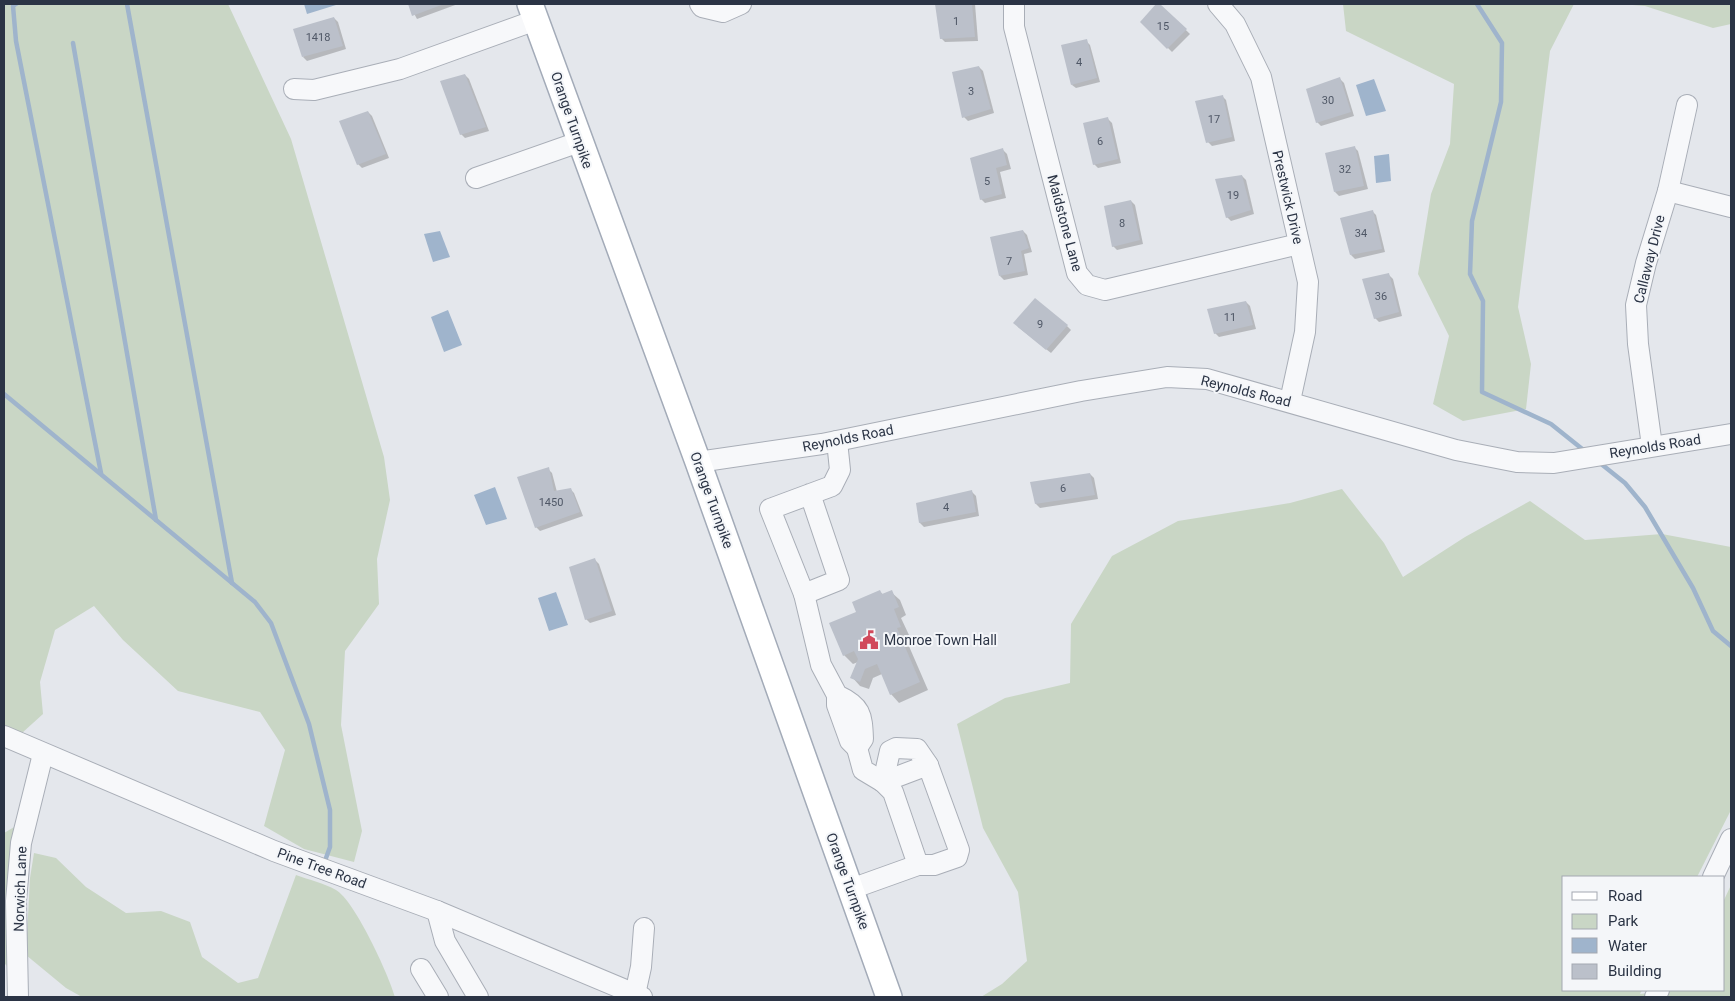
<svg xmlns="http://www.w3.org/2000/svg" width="1735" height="1001" viewBox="0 0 1735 1001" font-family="Roboto,sans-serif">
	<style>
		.green { fill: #c9d6c5 }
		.water { fill: #9fb4cc }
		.shadow { fill: #0003 }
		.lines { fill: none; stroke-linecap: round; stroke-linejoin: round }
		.stream { stroke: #9fb4cc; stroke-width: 4.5 }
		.building { fill: #bbc0ca }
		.minor-casing { stroke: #a9aeb7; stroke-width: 22 }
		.major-casing { stroke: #a3abb8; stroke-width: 28 }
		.minor { stroke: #f7f8fa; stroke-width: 20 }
		.major { stroke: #fff; stroke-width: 25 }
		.labels { text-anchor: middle; stroke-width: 4; stroke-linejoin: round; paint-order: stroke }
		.number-label { font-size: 11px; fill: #4f5766 }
		.street-label { font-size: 14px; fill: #2b3445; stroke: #f4f6f9 }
		.poi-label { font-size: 14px; fill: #2b3445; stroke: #f4f6f9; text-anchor: start }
	</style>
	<rect width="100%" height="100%" fill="#e4e7ec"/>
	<g class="green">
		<polygon points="4,4 228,4 291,139 384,457 390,500 377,559 379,604 345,651 341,725 362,831 354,862 304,849 264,826 285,750 260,712 178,691 123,640 94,606 55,630 40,682 43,714 22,733 4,725"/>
		<polygon points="1343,4 1574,4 1550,51 1518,307 1531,364 1526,409 1463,421 1433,404 1449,336 1418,274 1431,194 1450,144 1454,84 1346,31"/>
		<polygon points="1620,4 1731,4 1731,24 1713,28 1645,6"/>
		<polygon points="1342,489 1384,543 1403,577 1465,537 1530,501 1585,540 1662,534 1731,547 1731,810 1697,877 1564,877 1564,990 1642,990 1640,994 1676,990 1724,990 1724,900 1731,885 1731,997 981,997 1002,984 1027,961 1018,892 983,828 957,724 1005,698 1070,683 1071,624 1112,556 1178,521 1290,503"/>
		<polygon points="16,826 13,972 4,963 4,833"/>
		<path d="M34 853 56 858 86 887 126 913 161 911 190 922 202 957 238 983 258 978 296 875C309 880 324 883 336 890 355 901 389 975 395 997H82L66 988 26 955 30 878Z"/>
	</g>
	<g class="water">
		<polygon points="304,4 335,4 336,5 307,14"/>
		<polygon points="1374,79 1386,111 1366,116 1356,85"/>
		<polygon points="1389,154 1391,181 1376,183 1374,156"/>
		<polygon points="440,231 450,257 433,262 424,234"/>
		<polygon points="448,310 462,345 444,352 431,317"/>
		<polygon points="495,487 507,519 486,525 474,495"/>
		<polygon points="556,592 568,625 549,631 538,598"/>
	</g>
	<g class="shadow">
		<polygon points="409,4 458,4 417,19"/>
		<polygon points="937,4 975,4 978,41 945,42 941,38"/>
		<polygon points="1159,4 1190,34 1172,52 1142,22"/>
		<polygon points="334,18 338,22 346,49 307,61 303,57"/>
		<polygon points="1086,41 1090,45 1100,82 1076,88 1072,85"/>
		<polygon points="979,67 983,71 994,113 968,121 964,117"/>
		<polygon points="465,75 469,79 489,131 465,138 461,134"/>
		<polygon points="1340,79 1344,83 1354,116 1321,126 1317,122"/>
		<polygon points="1222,96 1226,100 1235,141 1212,146 1208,142"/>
		<polygon points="368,112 372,116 389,158 362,168 358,164"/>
		<polygon points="1108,119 1112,123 1121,163 1098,168 1094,164"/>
		<polygon points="1354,147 1358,151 1368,189 1339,196 1335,192"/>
		<polygon points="1003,150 1007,154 1011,169 1000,172 1006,198 985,203 981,199"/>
		<polygon points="1242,176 1246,180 1254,214 1231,221 1227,217"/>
		<polygon points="1131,201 1135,205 1143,244 1117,250 1113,246"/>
		<polygon points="1372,211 1376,215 1385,252 1355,259 1351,255"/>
		<polygon points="1023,231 1027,235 1032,252 1024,254 1028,275 1004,280 1000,276"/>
		<polygon points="1389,275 1393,279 1402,316 1379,322 1375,318"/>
		<polygon points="1246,302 1250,306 1256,329 1219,337 1215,333"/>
		<polygon points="1067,326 1071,330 1051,353 1018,327"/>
		<polygon points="548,469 552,473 557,492 570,489 574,493 583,516 540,531 536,527"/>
		<polygon points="1090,474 1094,478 1098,499 1040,508 1036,504 1032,483"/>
		<polygon points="972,492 976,496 979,516 924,527 920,523 917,504"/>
		<polygon points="595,560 599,564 616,615 590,623 586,619"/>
		<polygon points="880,592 884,595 891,592 900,600 906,615 901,618 909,635 905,637 928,690 899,703 891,694 882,674 873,678 869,689 860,686 852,677 858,662 853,664 844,655 857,612"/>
	</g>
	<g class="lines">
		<g class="stream">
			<polyline points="16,4 13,6 16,41 101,473"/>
			<polyline points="127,4 232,583"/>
			<polyline points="1477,4 1502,43 1501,102 1472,221 1470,274 1483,301 1482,392 1551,424 1586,452"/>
			<polyline points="73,43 156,520"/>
			<polyline points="4,394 255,602 271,623 309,724 330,810 330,847 326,858"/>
			<polyline points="1600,463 1625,483 1645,507 1693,588 1713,631 1731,646"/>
		</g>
	</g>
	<g class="building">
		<polygon points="408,4 444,4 412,16"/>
		<polygon points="935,4 972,4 975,37 940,39"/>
		<polygon points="1156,4 1160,4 1187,29 1167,49 1140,22"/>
		<polygon points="334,17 343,46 302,57 293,29"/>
		<polygon points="1087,39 1097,78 1071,85 1061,45"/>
		<polygon points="979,66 991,109 962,118 952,72"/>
		<polygon points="465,74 486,127 460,135 440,81"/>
		<polygon points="1340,77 1351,112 1316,123 1306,89"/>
		<polygon points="1223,95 1232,137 1206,143 1195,101"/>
		<polygon points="368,111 386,154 357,165 339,121"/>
		<polygon points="1108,117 1118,159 1093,165 1083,123"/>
		<polygon points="1355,146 1364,186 1334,192 1325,153"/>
		<polygon points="1003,148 1007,165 996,168 1002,194 980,200 970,158"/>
		<polygon points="1242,175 1251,210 1226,218 1215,179"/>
		<polygon points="1131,200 1140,240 1112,247 1104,206"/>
		<polygon points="1373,210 1382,249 1350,255 1340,218"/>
		<polygon points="1023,230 1029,248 1021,251 1025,271 999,276 990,237"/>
		<polygon points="1389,273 1399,312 1374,319 1362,279"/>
		<polygon points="1035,298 1068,325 1046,350 1013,323"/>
		<polygon points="1246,301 1253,325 1214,334 1207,309"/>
		<polygon points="549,467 554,491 571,488 580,512 535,528 517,477"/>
		<polygon points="1090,473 1095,495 1035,504 1030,482"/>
		<polygon points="972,490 976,512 919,523 916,503"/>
		<polygon points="595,558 612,611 585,620 569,567"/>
		<polygon points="880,590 882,594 892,590 899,607 894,609 901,627 897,628 920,682 890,695 877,664 865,669 860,682 850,678 858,659 854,651 843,656 829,623 856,612 852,602"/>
	</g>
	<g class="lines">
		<g class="minor-casing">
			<g id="minor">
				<polyline points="700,4 702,7 723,12 741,4"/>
				<polyline points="1014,4 1014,27 1077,273 1087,285 1105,290 1299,244"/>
				<polyline points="1218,4 1235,24 1261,77 1308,282 1305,332 1290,401"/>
				<polyline points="294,89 314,90 400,69 536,20"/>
				<polyline points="476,178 579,142"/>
				<polyline points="1668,191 1731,207"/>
				<polyline points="1652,446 1638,344 1636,305 1646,263 1668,191 1687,105"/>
				<polyline points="698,462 822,444 1081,391 1167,377 1207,379 1456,450 1517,462 1554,463 1731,434"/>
				<polyline points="810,494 839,580 804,594 770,509 832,486 840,470 837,441"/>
				<path d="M804 594 821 665 837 695V705L850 741 857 748 863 739C862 714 861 706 837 695"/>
				<polyline points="4,736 274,851 437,911 642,997"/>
				<polyline points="883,782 928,765 959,850 957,857 934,865 918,865"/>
				<polyline points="883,782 890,751 896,748 917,749 928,765"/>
				<polyline points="1713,877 1731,839"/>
				<polyline points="851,889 918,865 893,792 883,782 863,770 857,748"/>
				<polyline points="437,911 445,941 478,997"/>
				<polyline points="421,969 438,997"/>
				<polyline points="635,994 641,967 644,928"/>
				<polyline points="18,997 16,901 21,843 43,754"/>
				<polyline points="1655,997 1659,990"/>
			</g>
		</g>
		<g class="major-casing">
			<polyline id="major" points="530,4 698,462 889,997"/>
		</g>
		<use href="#minor" class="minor"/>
		<use href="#major" class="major"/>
	</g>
	<defs>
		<g id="civic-bare" transform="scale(1.5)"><path d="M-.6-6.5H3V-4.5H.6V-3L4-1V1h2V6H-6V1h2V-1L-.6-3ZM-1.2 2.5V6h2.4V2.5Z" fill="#d1495b" stroke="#f4f6f9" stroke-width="2.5" paint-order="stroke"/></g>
	</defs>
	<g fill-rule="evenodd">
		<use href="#civic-bare" x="869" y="640"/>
	</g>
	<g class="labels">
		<g class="number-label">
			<text x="956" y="25">1</text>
			<text x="1163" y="30">15</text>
			<text x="318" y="41">1418</text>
			<text x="1079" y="66">4</text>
			<text x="971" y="95">3</text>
			<text x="1328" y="104">30</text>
			<text x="1214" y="123">17</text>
			<text x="1100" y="145">6</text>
			<text x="1345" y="173">32</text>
			<text x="987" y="185">5</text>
			<text x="1233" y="199">19</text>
			<text x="1122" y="227">8</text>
			<text x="1361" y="237">34</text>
			<text x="1009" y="265">7</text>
			<text x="1381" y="300">36</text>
			<text x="1230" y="321">11</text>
			<text x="1040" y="328">9</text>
			<text x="1063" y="492">6</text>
			<text x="551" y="506">1450</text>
			<text x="946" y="511">4</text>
		</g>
		<g class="street-label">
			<text transform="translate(572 120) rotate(71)" y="5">Orange Turnpike</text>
			<text transform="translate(1288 197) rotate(77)" y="5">Prestwick Drive</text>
			<text transform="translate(1065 223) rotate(75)" y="5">Maidstone Lane</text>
			<text transform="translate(1649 259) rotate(-76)" y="5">Callaway Drive</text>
			<text transform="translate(1246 391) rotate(14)" y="5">Reynolds Road</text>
			<text transform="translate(848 438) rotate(-11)" y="5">Reynolds Road</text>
			<text transform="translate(1655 446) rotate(-9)" y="5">Reynolds Road</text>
			<text transform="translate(712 500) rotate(70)" y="5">Orange Turnpike</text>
			<text transform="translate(322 868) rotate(20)" y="5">Pine Tree Road</text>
			<text transform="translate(848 881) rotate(70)" y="5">Orange Turnpike</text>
			<text transform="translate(20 889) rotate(-88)" y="5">Norwich Lane</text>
		</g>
		<g class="poi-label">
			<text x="884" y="645">Monroe Town Hall</text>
		</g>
	</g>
	<rect width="1735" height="1001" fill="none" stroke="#2b3445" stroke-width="10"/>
	<rect x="1562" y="876" width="162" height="115" fill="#f4f6f9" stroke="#a4a8b1"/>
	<rect x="1572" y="892" width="25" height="8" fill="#ffffff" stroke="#a4a8b1"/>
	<text x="1608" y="901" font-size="15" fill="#2b3445">Road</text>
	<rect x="1572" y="914" width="25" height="15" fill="#c9d6c5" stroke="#a4a8b1"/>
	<text x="1608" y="926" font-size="15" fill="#2b3445">Park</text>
	<rect x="1572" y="938" width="25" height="15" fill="#9fb4cc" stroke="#a4a8b1"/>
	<text x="1608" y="951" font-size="15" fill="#2b3445">Water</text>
	<rect x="1572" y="964" width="25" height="15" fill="#bbc0ca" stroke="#a4a8b1"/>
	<text x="1608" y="976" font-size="15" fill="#2b3445">Building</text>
</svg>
